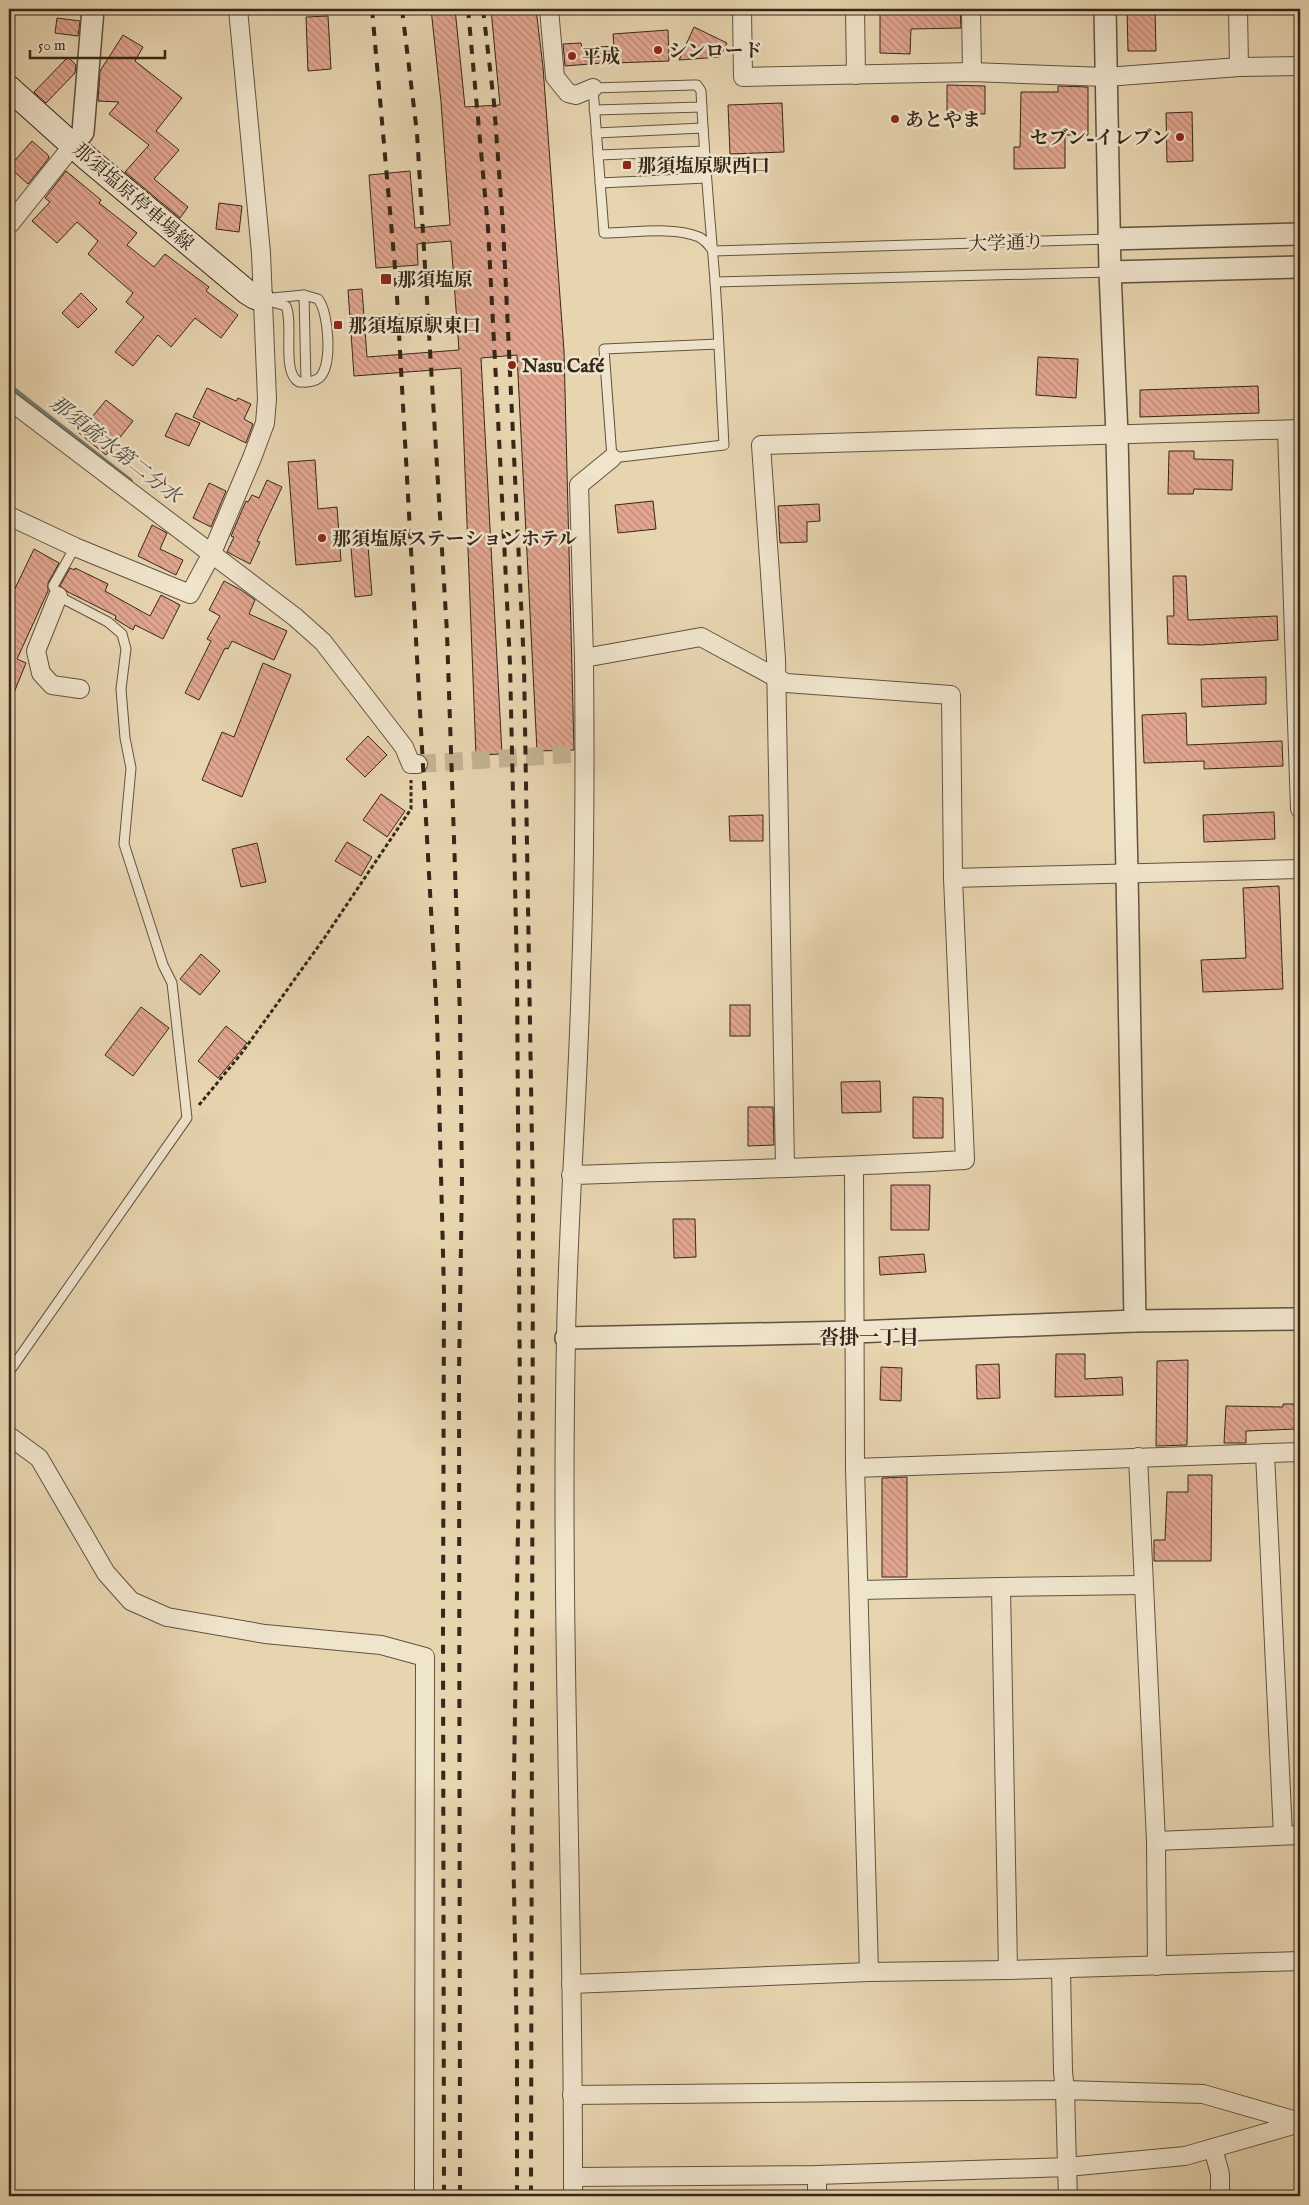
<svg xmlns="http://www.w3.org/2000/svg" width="1309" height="2205" viewBox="0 0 1309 2205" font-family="'IM FELL English','Noto Serif JP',serif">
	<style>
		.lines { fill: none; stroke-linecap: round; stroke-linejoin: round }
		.stream { stroke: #727d78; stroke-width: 5.5 }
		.building { fill: url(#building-back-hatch); stroke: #35271a }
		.minor-tunnel { stroke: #c3b292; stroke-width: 18; stroke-dasharray: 18 9; stroke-linecap: butt }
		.service-casing { stroke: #625240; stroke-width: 11 }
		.minor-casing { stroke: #625240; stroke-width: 20 }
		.tertiary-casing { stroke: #625240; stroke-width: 24 }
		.secondary-casing { stroke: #35271a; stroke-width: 26 }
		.path { stroke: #35271a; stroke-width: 3; stroke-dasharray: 4 2.5; stroke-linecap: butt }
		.service { stroke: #efe4cc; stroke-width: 9 }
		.minor { stroke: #efe4cc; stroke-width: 18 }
		.tertiary { stroke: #efe4cc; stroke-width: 21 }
		.secondary { stroke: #efe4cc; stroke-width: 24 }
		.rail { stroke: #35271a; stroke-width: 4; stroke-dasharray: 9 9; stroke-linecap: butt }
		.poi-dot { fill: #8f2418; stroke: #efe4cc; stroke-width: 2 }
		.labels { text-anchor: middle; stroke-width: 5; stroke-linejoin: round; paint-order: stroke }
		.poi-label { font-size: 19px; font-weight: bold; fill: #35271a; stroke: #efe4cc; text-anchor: start }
		.street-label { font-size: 19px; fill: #35271a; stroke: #efe4cc }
		.water-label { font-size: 20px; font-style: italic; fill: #4e4b41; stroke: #efe4cc }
		.neighbourhood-label { font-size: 20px; font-weight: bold; fill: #35271a; stroke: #efe4cc }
	</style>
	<defs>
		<pattern id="building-back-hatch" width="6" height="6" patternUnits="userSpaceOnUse" patternTransform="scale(1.25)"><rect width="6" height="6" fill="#e3a791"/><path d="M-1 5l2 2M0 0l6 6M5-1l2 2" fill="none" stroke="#b98876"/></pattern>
	</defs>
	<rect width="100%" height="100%" fill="#e7d5b0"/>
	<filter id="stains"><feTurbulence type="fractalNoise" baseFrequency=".004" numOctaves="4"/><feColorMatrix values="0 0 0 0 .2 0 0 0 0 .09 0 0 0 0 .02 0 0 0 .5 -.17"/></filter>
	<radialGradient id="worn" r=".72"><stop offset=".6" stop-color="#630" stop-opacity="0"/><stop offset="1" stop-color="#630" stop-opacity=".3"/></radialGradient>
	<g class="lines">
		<polyline class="stream" points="9,386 130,481"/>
	</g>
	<g class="building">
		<polygon points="431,9 455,9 465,107 500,105 491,9 536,9 543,67 564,351 574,750 537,751 517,355 481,358 502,754 476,755 461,368 354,376 348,290 362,289 367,357 459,350 451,241 417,244 418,265 376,268 369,175 410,171 415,228 450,225 441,102"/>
		<polygon points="880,9 960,9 961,28 911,29 910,54 880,53"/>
		<polygon points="1127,9 1155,9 1156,51 1128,51"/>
		<polygon points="328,16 331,69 308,71 306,17"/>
		<polygon points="57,18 80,21 78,36 55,33"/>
		<polygon points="694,27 727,43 720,57 679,60"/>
		<polygon points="668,30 669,61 615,63 615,62 565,66 563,44 581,43 582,48 614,46 613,34"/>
		<polygon points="123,35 143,47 135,61 182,98 156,131 179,150 154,179 188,207 180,218 125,172 149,145 109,114 119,102 98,101 100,71"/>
		<polygon points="68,57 76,65 75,73 46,103 34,92"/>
		<polygon points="947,85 985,86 985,114 947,113"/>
		<polygon points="1058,86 1088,87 1088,135 1065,135 1065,168 1014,169 1014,147 1020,147 1021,92 1058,92"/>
		<polygon points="782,103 784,152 730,154 728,105"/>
		<polygon points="1192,112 1193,161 1167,162 1166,113"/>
		<polygon points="32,141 48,155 49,158 28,184 9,167"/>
		<polygon points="66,171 101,200 99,203 137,233 127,245 154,267 165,254 209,287 206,291 238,315 221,338 195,318 171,347 158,335 133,366 115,352 144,317 126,302 133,293 88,254 98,241 77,222 57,243 32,221 50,202 45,198"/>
		<polygon points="219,203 242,206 239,232 216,229"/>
		<polygon points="81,293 97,309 78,328 62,313"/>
		<polygon points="1038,357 1078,359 1076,398 1036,395"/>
		<polygon points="1258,386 1259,413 1140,417 1140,390"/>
		<polygon points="207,388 236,401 238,398 251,404 244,419 253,424 246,443 193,417"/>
		<polygon points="106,400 133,421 106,455 79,433"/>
		<polygon points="176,413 200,423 189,446 165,436"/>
		<polygon points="1169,451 1194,451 1194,459 1233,460 1232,490 1194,489 1193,494 1168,494"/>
		<polygon points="315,460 318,509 337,507 341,561 296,565 288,462"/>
		<polygon points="267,480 282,487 257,541 260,542 250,564 227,552 234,537 231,536 246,501 248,502 252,495 259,498"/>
		<polygon points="209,483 226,491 211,527 193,518"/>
		<polygon points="653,501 656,529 618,533 615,505"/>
		<polygon points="819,504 820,521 807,522 807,542 780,543 778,506"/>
		<polygon points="152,525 167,533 160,549 183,560 176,575 138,556"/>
		<polygon points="368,546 372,595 355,597 351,547"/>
		<polygon points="34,549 59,563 48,583 48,591 17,659 26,663 9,705 9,601"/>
		<polygon points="70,568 74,570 75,568 108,584 105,591 150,616 161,595 180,605 163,639 135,625 133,630 115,619 116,616 68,592 60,586"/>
		<polygon points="1173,576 1186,576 1188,620 1277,616 1278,640 1201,645 1168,644 1167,616 1174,616"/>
		<polygon points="224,581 241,590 255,600 249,614 287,631 274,660 232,641 228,649 225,648 199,700 185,693 211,641 207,639 220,616 209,610"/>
		<polygon points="263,663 291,675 242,797 202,780 222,732 234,737"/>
		<polygon points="1266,677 1266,704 1202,707 1201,679"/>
		<polygon points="1186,713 1187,745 1282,741 1283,766 1204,769 1204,761 1144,763 1142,715"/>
		<polygon points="368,736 387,755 365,777 346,759"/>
		<polygon points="381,794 405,811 387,837 363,820"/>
		<polygon points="1274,812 1275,839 1204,842 1203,815"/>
		<polygon points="763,815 763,841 730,841 729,816"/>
		<polygon points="347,842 372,857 361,876 335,861"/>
		<polygon points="257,843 266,882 241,887 232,849"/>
		<polygon points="1279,886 1283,989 1203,992 1201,960 1246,958 1243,888"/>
		<polygon points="201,954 220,971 200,995 180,979"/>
		<rect x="730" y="1005" width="20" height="31"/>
		<polygon points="141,1007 169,1028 133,1076 105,1055"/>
		<polygon points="226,1026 247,1043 218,1078 198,1061"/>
		<polygon points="880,1081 881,1112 842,1113 841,1082"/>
		<polygon points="913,1097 943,1098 943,1138 913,1138"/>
		<polygon points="748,1107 773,1107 774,1145 748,1146"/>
		<polygon points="891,1185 930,1185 929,1230 891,1230"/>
		<polygon points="673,1219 695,1219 696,1257 674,1258"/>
		<polygon points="924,1254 926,1272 880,1275 879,1257"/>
		<polygon points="1056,1354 1085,1354 1085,1379 1122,1377 1123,1395 1055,1397"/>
		<polygon points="1188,1360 1187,1445 1156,1446 1157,1361"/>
		<polygon points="999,1364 1000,1398 977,1399 976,1365"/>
		<polygon points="881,1367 902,1368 901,1401 880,1400"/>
		<polygon points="1283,1404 1297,1404 1296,1429 1246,1431 1246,1443 1224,1443 1226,1406 1283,1407"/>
		<polygon points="1188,1475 1212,1475 1211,1561 1154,1561 1154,1540 1165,1540 1167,1492 1188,1492"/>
		<polygon points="907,1477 907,1577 882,1577 882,1478"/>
	</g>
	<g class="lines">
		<polyline class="minor-tunnel" points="418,764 585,753"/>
		<g class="service-casing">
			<g id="service">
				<polyline points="594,110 702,107"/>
				<polyline points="596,133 703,128"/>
				<polyline points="598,155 704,151"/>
				<polyline points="600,183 706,178"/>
				<path d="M713 251C709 245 705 240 699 237 674 226 631 233 604 233L593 88 693 85H697L701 91C704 155 710 218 715 281 719 336 721 390 724 445L612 458 604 349 718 344"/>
				<polyline points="713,251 1110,239"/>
				<polyline points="715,282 1110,272"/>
				<path d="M304 295 318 299C329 312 333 367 319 378 313 383 306 382 299 382 281 373 294 325 286 306L262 299Z"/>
				<polyline points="304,295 306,382"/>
				<polyline points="9,1372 187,1118 172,983 163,965 124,844 131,768 125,738 121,689 126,649 122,634 108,622 58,596 53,586 75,547"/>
			</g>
		</g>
		<g class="minor-casing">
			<g id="minor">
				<polyline points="549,9 555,77 568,93 576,95 593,88"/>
				<polyline points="742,9 743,77 972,72 1106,77 1239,67 1300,66"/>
				<polyline points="855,9 856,75"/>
				<polyline points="971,9 972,72"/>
				<polyline points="1238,9 1239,67"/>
				<polyline points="9,225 74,144"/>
				<polyline points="9,400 295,617 323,642 404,747 411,764 418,764"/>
				<polyline points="1287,430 1300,809"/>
				<polyline points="9,516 75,547 190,594 211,555 252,458 265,423 267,399 261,253 238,9"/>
				<polyline points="58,596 36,651 41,673 52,685 80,689"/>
				<polyline points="584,658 579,485 612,458"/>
				<polyline points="953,878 1300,869"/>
				<polyline points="785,1167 776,659 761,445 1300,429"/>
				<polyline points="854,1167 855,1468 869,1972"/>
				<path d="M571 1175C702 1170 834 1168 965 1160L953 878 951 695 786 683 701 637 584 658C585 764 585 869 581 975 578 1096 568 1217 566 1338 560 1624 574 1910 573 2196"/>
				<polyline points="9,1436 39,1458 106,1573 131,1601 167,1617 265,1634 381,1645 425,1657 424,2196"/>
				<polyline points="1265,1453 1283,1835"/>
				<polyline points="1138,1457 1156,1841 1157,1966"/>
				<polyline points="855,1468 1300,1452"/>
				<polyline points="1001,1587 1142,1585"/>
				<polyline points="859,1590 1001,1587 1008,1970"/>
				<polyline points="1156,1841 1300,1835"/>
				<polyline points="571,1984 869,1972 1008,1970 1300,1961"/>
				<polyline points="572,2095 1065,2090 1063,2072 1061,1969"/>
				<polyline points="1300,2122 1203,2094 1065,2090 1067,2167 1185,2156 1300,2123"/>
				<polyline points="1213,2148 1220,2174 1220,2196"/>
				<polyline points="817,2175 817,2196"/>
				<polyline points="573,2177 817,2175 1067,2167 1068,2196"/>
			</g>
		</g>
		<g class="tertiary-casing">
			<g id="tertiary">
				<polyline points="1105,9 1110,272 1117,435 1127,873 1135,1321"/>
				<polyline points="74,144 83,132 93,9"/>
				<polyline points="1110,239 1300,234"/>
				<polyline points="1110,272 1300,267"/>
				<polyline points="566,1338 854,1332 1135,1321 1300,1319"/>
			</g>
		</g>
		<g class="secondary-casing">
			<polyline id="secondary" points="9,88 88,159 247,292 255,297 262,299"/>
		</g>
		<polyline class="path" points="199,1105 241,1054 325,937 411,809 411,780"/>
		<use href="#service" class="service"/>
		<use href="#minor" class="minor"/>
		<use href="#tertiary" class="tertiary"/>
		<use href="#secondary" class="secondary"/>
		<g class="rail">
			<polyline points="372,9 396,279 437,1018 444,1292 443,1630 444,2196"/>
			<polyline points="402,9 417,133 447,633 460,1016 462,1180 459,1372 460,2196"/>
			<polyline points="468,9 488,228 500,457 510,664 517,972 520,1406 513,1838 517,2051 517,2196"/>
			<polyline points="483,9 494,103 503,226 524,665 533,1203 531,2196"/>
		</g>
	</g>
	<g class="poi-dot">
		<circle cx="658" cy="50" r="5"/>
		<circle cx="572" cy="56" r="5"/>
		<circle cx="895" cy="119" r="5"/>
		<circle cx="1180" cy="137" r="5"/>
		<rect x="622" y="160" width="10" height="10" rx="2.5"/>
		<rect x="380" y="273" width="12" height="12" rx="2.5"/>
		<rect x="333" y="320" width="10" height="10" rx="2.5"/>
		<circle cx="512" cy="365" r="5"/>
		<circle cx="322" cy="538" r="5"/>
	</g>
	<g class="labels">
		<g class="poi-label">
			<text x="668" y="57">シンロード</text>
			<text x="582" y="63">平成</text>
			<text x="905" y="126">あとやま</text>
			<text x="1170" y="144" text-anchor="end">セブン-イレブン</text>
			<text x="637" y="172">那須塩原駅西口</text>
			<text x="397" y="286">那須塩原</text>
			<text x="348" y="332">那須塩原駅東口</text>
			<text x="522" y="372">Nasu Café</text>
			<text x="332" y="545">那須塩原ステーションホテル</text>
		</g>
		<g class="street-label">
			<text transform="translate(134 196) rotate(41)" y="7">那須塩原停車場線</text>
			<text transform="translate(1006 242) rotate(-2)" y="7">大学通り</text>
		</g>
		<g class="water-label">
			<text transform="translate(116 449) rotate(38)" y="7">那須疏水第二分水</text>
		</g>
		<g class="neighbourhood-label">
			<text x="869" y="1344">沓掛一丁目</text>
		</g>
	</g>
	<rect width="1309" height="2205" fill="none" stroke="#e7d5b0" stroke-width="30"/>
	<rect x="10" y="10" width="1289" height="2185" fill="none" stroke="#35271a" stroke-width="2.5"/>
	<rect x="15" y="15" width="1279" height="2175" fill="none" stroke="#35271a"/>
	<path d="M30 50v8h135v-8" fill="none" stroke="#35271a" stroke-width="2.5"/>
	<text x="38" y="50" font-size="15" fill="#35271a" stroke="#efe4cc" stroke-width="4" paint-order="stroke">50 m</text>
	<rect width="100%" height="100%" filter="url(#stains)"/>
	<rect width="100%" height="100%" fill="url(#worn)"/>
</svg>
